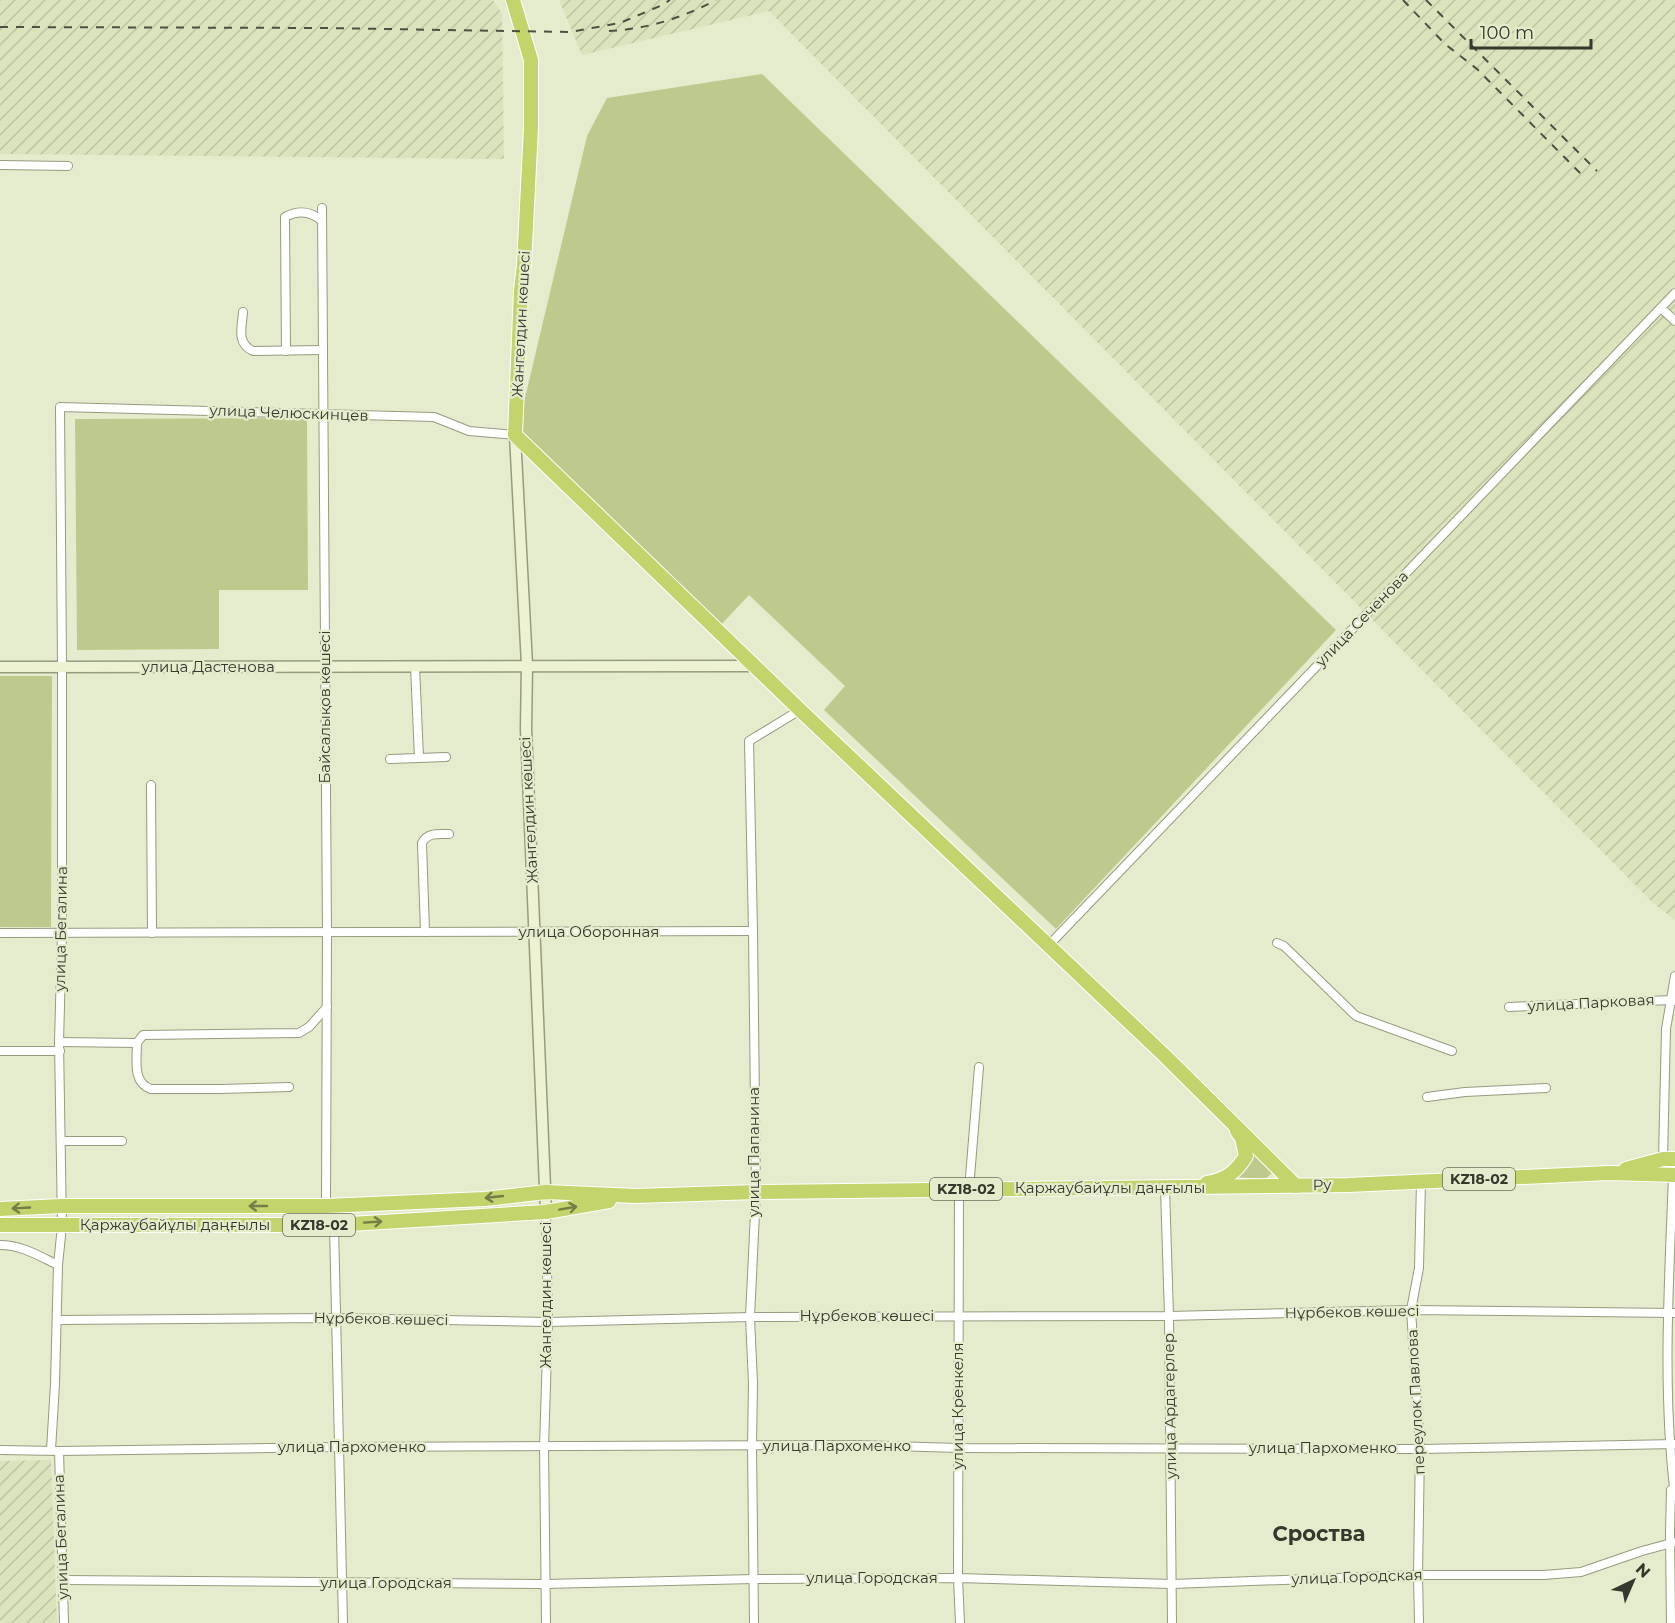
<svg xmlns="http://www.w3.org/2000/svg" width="1675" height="1623" viewBox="0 0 1675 1623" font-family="Montserrat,sans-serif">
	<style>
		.industrial { fill: url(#industrial-furrows) }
		.green { fill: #beca8d }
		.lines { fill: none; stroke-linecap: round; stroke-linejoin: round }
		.street-casing { stroke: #959b7f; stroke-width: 10 }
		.secondary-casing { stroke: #959b7f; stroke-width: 13 }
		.highway-casing { stroke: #fff; stroke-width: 16 }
		.street { stroke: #fff; stroke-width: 8 }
		.secondary { stroke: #edf2d3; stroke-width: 10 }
		.highway { stroke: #c2d46b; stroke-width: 14 }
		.rail { stroke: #4d5042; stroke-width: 2; stroke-dasharray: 8 8; stroke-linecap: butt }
		.oneway { stroke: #747e48 }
		.labels { text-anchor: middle; stroke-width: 4.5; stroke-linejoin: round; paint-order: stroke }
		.shield { fill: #e5eccd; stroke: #6a6e5c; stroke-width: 1.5 }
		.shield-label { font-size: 14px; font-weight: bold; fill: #35382c }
		.street-label { font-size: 15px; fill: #35382c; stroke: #e5eccd }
		.district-label { font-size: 21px; font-weight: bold; fill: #35382c; stroke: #e5eccd }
	</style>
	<defs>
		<pattern id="industrial-furrows" width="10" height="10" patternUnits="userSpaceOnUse" patternTransform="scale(1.5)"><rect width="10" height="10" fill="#dae3bc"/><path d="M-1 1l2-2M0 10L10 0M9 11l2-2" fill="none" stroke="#bcc4a2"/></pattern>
	</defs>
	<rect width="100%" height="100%" fill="#e5eccd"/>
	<g class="industrial">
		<polygon points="0,0 493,0 502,14 504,159 0,154"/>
		<polygon points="559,0 1675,0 1675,920 1651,901 769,11 582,55"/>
		<polygon points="51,1460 57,1623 0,1623 0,1461"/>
	</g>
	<g class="green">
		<polygon points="762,74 1336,630 1056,929 824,710 845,686 749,595 718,628 521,434 521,415 587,136 607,98"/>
		<polygon points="307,418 308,590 219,590 219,649 77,650 75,419"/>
		<polygon points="0,676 52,676 51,927 0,927"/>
		<polygon points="1250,1138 1273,1172 1265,1179 1231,1177"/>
	</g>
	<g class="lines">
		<g class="street-casing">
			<g id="street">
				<polyline points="0,165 68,166"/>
				<polyline points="322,208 327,933 326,1206"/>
				<polyline points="1661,308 1675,321"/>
				<path d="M243 312C242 327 236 343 253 351L323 350"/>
				<path d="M286 351 285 217C298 210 311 211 322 221"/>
				<polyline points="415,666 419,758 446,757"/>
				<polyline points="390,759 419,758"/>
				<polyline points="151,785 152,933"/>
				<path d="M425 932 422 843C428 832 438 834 449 834"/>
				<polyline points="0,933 753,931"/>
				<polyline points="1277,943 1284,946 1356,1016 1452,1051"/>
				<polyline points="1049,945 1675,293"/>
				<polyline points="1509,1007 1672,1000 1675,1001"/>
				<polyline points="59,1042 137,1043 143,1035 299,1033 309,1027 327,1007"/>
				<path d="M137 1043C137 1059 132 1083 151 1089H220L289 1087"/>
				<polyline points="0,1051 60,1051"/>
				<polyline points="1427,1097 1465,1092 1546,1088"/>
				<polyline points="61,1141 122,1141"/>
				<polyline points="1663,1159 1666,1029 1675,976"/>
				<path d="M1673 1176C1669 1283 1662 1390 1675 1496"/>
				<polyline points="1165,1188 1169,1316 1172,1623"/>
				<polyline points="959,1189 958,1578 960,1623"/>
				<polyline points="969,1189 979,1067"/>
				<polyline points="546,1212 548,1322 544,1447 546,1623"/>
				<polyline points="334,1225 343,1623"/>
				<path d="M0 1245C22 1245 39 1256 58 1265"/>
				<polyline points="58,1320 336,1318 548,1322 750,1317 1169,1316 1411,1310 1675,1313"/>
				<polyline points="0,1450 59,1451 341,1447 856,1445 959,1448 1420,1449 1675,1444"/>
				<polyline points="51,1450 55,1384 58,1265 62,1226 59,1042 62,932 62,667 60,407 434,417 469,431 515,435"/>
				<polyline points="59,1451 64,1623"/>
				<polyline points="63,1580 545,1584 754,1579 958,1578 1172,1584 1418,1575 1544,1575 1581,1572 1642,1551 1675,1542"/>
				<polyline points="754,1623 752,1446 753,1383 750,1317 756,1192 753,931 749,741 800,710"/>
				<polyline points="1419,1623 1418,1575 1420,1449 1411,1310 1419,1268 1421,1181"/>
				<polyline points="1671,1623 1670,1533 1671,1490"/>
			</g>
		</g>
		<g class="secondary-casing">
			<g id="secondary">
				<polyline points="515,435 527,665 526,729 546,1212"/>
				<polyline points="0,667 754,666"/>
			</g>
		</g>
		<g class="highway-casing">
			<g id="highway">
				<polyline points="513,0 531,60 531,127 524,265 521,290 515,435 800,710 1164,1055 1296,1186"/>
				<polyline points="1626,1169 1663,1159 1675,1159"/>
				<path d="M1207 1183C1226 1180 1236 1172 1246 1156L1242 1138 1237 1131"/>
				<polyline points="0,1209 61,1206 326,1206 485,1199 546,1192 636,1196 756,1192 1348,1185 1609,1173 1675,1175"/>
				<polyline points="0,1225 334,1225 546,1212 609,1201"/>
			</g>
		</g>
		<use href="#street" class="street"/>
		<use href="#secondary" class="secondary"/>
		<use href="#highway" class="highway"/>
		<g class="rail">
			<polyline points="1403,0 1445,44 1477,69 1584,177"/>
			<polyline points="1426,0 1597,171"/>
			<polyline points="0,27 324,28 570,32 620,23 660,6 670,0"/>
			<path d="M609 31C648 29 682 18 716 0"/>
		</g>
	</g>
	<defs><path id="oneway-shaft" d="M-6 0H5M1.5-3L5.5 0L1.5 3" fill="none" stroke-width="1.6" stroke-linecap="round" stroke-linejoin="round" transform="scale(1.5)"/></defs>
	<g class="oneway">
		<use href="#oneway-shaft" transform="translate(494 1197) rotate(174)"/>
		<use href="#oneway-shaft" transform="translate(258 1206) rotate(180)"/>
		<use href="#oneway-shaft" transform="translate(21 1208) rotate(177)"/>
		<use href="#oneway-shaft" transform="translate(568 1208) rotate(-10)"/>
		<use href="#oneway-shaft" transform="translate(373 1222) rotate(-4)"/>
	</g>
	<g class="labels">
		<g class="shield">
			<rect x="1443" y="1168" width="72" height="22" rx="4.5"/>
			<rect x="930" y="1178" width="72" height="22" rx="4.5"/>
			<rect x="283" y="1214" width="72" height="22" rx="4.5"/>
		</g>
		<g class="shield-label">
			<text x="1479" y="1184">KZ18-02</text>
			<text x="966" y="1194">KZ18-02</text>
			<text x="319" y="1230">KZ18-02</text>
		</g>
		<g class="street-label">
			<text transform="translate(521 324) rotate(-87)" y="5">Жангелдин көшесі</text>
			<text transform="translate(289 413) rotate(2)" y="5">улица Челюскинцев</text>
			<text transform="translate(1362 619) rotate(-46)" y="5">улица Сеченова</text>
			<text x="208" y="672">улица Дастенова</text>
			<text transform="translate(325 707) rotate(-90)" y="5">Байсалықов көшесі</text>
			<text transform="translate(529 810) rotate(-93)" y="5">Жангелдин көшесі</text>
			<text transform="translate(61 929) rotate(-89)" y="5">улица Бегалина</text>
			<text x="589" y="937">улица Оборонная</text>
			<text transform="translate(1591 1003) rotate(-3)" y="5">улица Парковая</text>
			<text transform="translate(754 1152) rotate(-90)" y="5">улица Папанина</text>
			<text transform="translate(1322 1185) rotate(-1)" y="5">Ру</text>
			<text x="1110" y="1193">Қаржаубайұлы даңғылы</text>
			<text x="175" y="1230">Қаржаубайұлы даңғылы</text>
			<text transform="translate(546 1295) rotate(-90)" y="5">Жангелдин көшесі</text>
			<text transform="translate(1352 1312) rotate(-1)" y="5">Нұрбеков көшесі</text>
			<text x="867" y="1321">Нұрбеков көшесі</text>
			<text transform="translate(381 1319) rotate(1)" y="5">Нұрбеков көшесі</text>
			<text transform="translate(1416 1402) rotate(-93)" y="5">переулок Павлова</text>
			<text transform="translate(958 1406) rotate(-90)" y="5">улица Кренкеля</text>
			<text transform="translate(1170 1406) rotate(-91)" y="5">улица Ардагерлер</text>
			<text x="837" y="1451">улица Пархоменко</text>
			<text x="352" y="1452">улица Пархоменко</text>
			<text x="1323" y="1453">улица Пархоменко</text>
			<text transform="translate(61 1537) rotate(-92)" y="5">улица Бегалина</text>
			<text transform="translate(1357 1577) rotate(-2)" y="5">улица Городская</text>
			<text x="872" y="1583">улица Городская</text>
			<text x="386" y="1588">улица Городская</text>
		</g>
		<g class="district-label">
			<text x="1319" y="1541">Сроства</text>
		</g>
	</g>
	<g transform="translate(1633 1581) rotate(44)" stroke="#e5eccd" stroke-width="4.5" paint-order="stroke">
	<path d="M0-4.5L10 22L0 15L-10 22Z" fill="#35382c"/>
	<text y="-9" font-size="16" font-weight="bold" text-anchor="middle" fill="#35382c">N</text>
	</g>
	<path d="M1471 39v9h120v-9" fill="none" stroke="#35382c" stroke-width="3"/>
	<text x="1480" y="39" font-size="18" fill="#35382c" stroke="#e5eccd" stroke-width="4.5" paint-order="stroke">100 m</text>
</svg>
